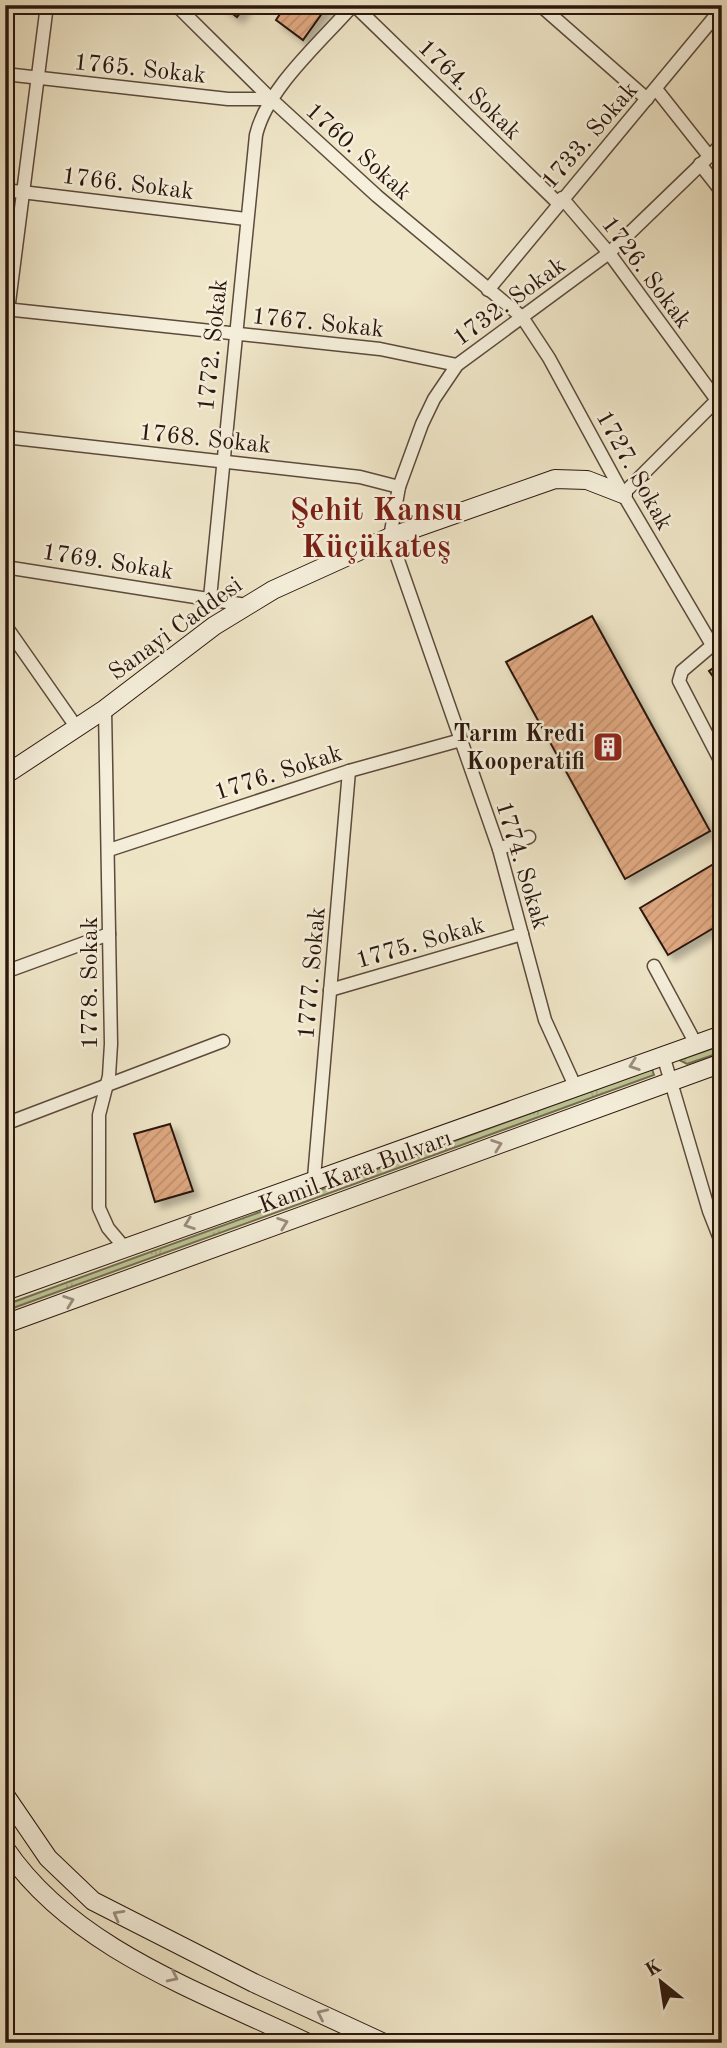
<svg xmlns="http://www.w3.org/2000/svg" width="727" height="2048" viewBox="0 0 727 2048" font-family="'Old Standard TT',serif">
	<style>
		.grass { fill: url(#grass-tufts); stroke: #746d50; stroke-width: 2 }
		.building { fill: url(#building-hatch); stroke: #2b160d; stroke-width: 2; filter: url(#shadow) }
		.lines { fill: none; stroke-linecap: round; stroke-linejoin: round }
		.street-casing { stroke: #5c4a3c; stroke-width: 15 }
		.secondary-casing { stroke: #2b160d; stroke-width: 20 }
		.street { stroke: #f5efdb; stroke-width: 12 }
		.secondary { stroke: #f5efdb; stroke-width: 18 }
		.oneway { stroke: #9a8d7e }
		.labels { text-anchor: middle; stroke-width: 5; stroke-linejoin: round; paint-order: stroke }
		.street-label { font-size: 24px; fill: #2b160d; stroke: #f5efdb }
		.poi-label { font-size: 24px; font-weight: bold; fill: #2b160d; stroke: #f5efdb; text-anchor: end }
		.district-label { font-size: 32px; font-weight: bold; fill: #7a1f14; stroke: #f5efdb }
	</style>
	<defs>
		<pattern id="grass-tufts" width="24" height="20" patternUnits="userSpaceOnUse" patternTransform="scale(1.75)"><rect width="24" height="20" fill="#bcc493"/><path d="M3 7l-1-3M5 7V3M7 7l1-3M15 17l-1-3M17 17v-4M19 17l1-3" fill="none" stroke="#a2a87e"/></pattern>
		<pattern id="building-hatch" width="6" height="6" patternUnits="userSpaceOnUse" patternTransform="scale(1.75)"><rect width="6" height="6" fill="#dea780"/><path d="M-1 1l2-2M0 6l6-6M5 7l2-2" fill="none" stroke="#bf8f6d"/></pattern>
		<filter id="shadow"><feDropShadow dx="6" dy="6" stdDeviation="3.5" flood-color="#0004"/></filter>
	</defs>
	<rect width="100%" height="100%" fill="#efe6c8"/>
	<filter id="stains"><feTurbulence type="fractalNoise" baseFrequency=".00286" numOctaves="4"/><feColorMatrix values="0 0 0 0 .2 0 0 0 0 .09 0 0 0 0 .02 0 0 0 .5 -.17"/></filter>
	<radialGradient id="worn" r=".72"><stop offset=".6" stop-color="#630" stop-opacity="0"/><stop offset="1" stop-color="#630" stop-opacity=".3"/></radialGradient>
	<g class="grass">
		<polygon points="722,1045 722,1052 687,1064 679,1060"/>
		<polygon points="652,1069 654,1075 5,1311 5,1305"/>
	</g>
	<g class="building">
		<polygon points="221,5 246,5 237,17"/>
		<polygon points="286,5 328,5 303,40 276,20"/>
		<polygon points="592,616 710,831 625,879 506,662"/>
		<polygon points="722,662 722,689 709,671"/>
		<polygon points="722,859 722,923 668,955 640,908"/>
		<polygon points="170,1124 193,1191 155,1202 134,1134"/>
	</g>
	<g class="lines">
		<g class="street-casing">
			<g id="street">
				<polyline points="176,5 271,99 377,196 522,317 549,358 623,494 712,645"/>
				<polyline points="354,5 558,203"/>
				<polyline points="540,5 647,99"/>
				<polyline points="5,74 228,99 271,99"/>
				<polyline points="656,89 709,156"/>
				<polyline points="700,164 722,192"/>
				<polyline points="5,190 246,219"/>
				<polyline points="562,198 609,253 722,407"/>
				<polyline points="488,290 722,8"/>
				<polyline points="5,309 380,349 457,365"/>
				<polyline points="5,334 47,5"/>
				<polyline points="5,437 360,477 399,487"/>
				<polyline points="623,494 722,395"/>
				<polyline points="5,567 246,605"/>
				<path d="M210 598 256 135C267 88 321 42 353 5"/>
				<polyline points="5,625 77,728"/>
				<polyline points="722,637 682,671 679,681 722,764"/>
				<polyline points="105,709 111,1044 109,1076 99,1115 99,1208 108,1228 124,1247"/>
				<polyline points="499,849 529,837"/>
				<polyline points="109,850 349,771 461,740"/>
				<polyline points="654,966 696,1044"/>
				<polyline points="5,972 109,934"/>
				<polyline points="330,990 522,934"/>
				<polyline points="663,1055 709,1211 722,1244"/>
				<polyline points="575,1086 545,1020 499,849 390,537 399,487 422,424 434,399 457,365 609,253 722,144"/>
				<polyline points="5,1124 223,1041"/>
				<polyline points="314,1178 349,771"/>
			</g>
		</g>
		<g class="secondary-casing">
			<g id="secondary">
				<polyline points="5,775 105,709 214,626 273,590 390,537 555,479 587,480 623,494"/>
				<polyline points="5,1291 722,1035"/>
				<polyline points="5,1324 722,1063"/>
				<polyline points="5,1795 48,1858 93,1901 254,1983 384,2043"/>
				<path d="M5 1848C73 1949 202 1992 308 2043"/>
			</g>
		</g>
		<use href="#street" class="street"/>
		<use href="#secondary" class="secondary"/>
	</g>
	<defs><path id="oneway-chevron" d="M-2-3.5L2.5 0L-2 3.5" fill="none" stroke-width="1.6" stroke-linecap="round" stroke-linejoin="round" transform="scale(1.75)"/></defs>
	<g class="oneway">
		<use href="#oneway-chevron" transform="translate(634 1065) rotate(161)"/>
		<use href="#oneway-chevron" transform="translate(497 1145) rotate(-20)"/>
		<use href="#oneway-chevron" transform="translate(283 1223) rotate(-20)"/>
		<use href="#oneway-chevron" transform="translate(189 1224) rotate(160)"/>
		<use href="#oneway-chevron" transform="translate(69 1301) rotate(-20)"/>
		<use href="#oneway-chevron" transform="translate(118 1915) rotate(-151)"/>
		<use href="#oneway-chevron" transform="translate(173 1977) rotate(26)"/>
		<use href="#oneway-chevron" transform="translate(322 2014) rotate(-155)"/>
	</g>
	<defs>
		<g id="building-square" transform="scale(1.575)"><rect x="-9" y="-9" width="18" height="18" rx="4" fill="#8f2418" stroke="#f5efdb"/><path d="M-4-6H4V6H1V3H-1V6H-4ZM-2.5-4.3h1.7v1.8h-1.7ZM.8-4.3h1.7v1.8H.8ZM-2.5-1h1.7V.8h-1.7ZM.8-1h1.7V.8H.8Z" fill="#fff"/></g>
	</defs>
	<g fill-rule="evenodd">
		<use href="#building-square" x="608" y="747"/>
	</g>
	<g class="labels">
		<g class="street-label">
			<text transform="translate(140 68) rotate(6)" y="8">1765. Sokak</text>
			<text transform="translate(470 89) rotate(44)" y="8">1764. Sokak</text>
			<text transform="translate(589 135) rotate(-49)" y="8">1733. Sokak</text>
			<text transform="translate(359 151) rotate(42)" y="8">1760. Sokak</text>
			<text transform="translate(128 183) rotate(7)" y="8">1766. Sokak</text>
			<text transform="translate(647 272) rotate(53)" y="8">1726. Sokak</text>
			<text transform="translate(509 301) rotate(-36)" y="8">1732. Sokak</text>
			<text transform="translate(318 322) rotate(6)" y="8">1767. Sokak</text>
			<text transform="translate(212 345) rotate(-84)" y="8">1772. Sokak</text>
			<text transform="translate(205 438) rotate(6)" y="8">1768. Sokak</text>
			<text transform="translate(635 470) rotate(61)" y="8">1727. Sokak</text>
			<text transform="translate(108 561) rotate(9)" y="8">1769. Sokak</text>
			<text transform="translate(175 628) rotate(-36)" y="8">Sanayi Caddesi</text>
			<text transform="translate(278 772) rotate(-18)" y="8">1776. Sokak</text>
			<text transform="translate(523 865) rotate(73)" y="8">1774. Sokak</text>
			<text transform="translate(420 942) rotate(-16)" y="8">1775. Sokak</text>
			<text transform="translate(311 973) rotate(-85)" y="8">1777. Sokak</text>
			<text transform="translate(89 983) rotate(-90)" y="8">1778. Sokak</text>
			<text transform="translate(355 1171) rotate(-20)" y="8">Kamil Kara Bulvarı</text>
		</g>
		<g class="poi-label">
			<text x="585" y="741">Tarım Kredi<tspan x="585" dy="28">Kooperatifi</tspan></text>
		</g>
		<g class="district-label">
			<text x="376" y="520">Şehit Kansu<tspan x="376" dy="37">Küçükateş</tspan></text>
		</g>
	</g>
	<rect width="727" height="2048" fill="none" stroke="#efe6c8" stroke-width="28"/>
	<rect x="7" y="7" width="713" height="2034" fill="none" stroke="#2b160d" stroke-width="3.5"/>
	<rect x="14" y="14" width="699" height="2020" fill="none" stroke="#2b160d" stroke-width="2"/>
	<g transform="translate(661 1982) rotate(330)" stroke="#f5efdb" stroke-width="5" paint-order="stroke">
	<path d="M0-5L12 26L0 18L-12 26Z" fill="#2b160d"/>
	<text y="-10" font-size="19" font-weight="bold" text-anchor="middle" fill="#2b160d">K</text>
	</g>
	<rect width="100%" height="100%" filter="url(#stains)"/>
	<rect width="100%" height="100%" fill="url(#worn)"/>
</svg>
